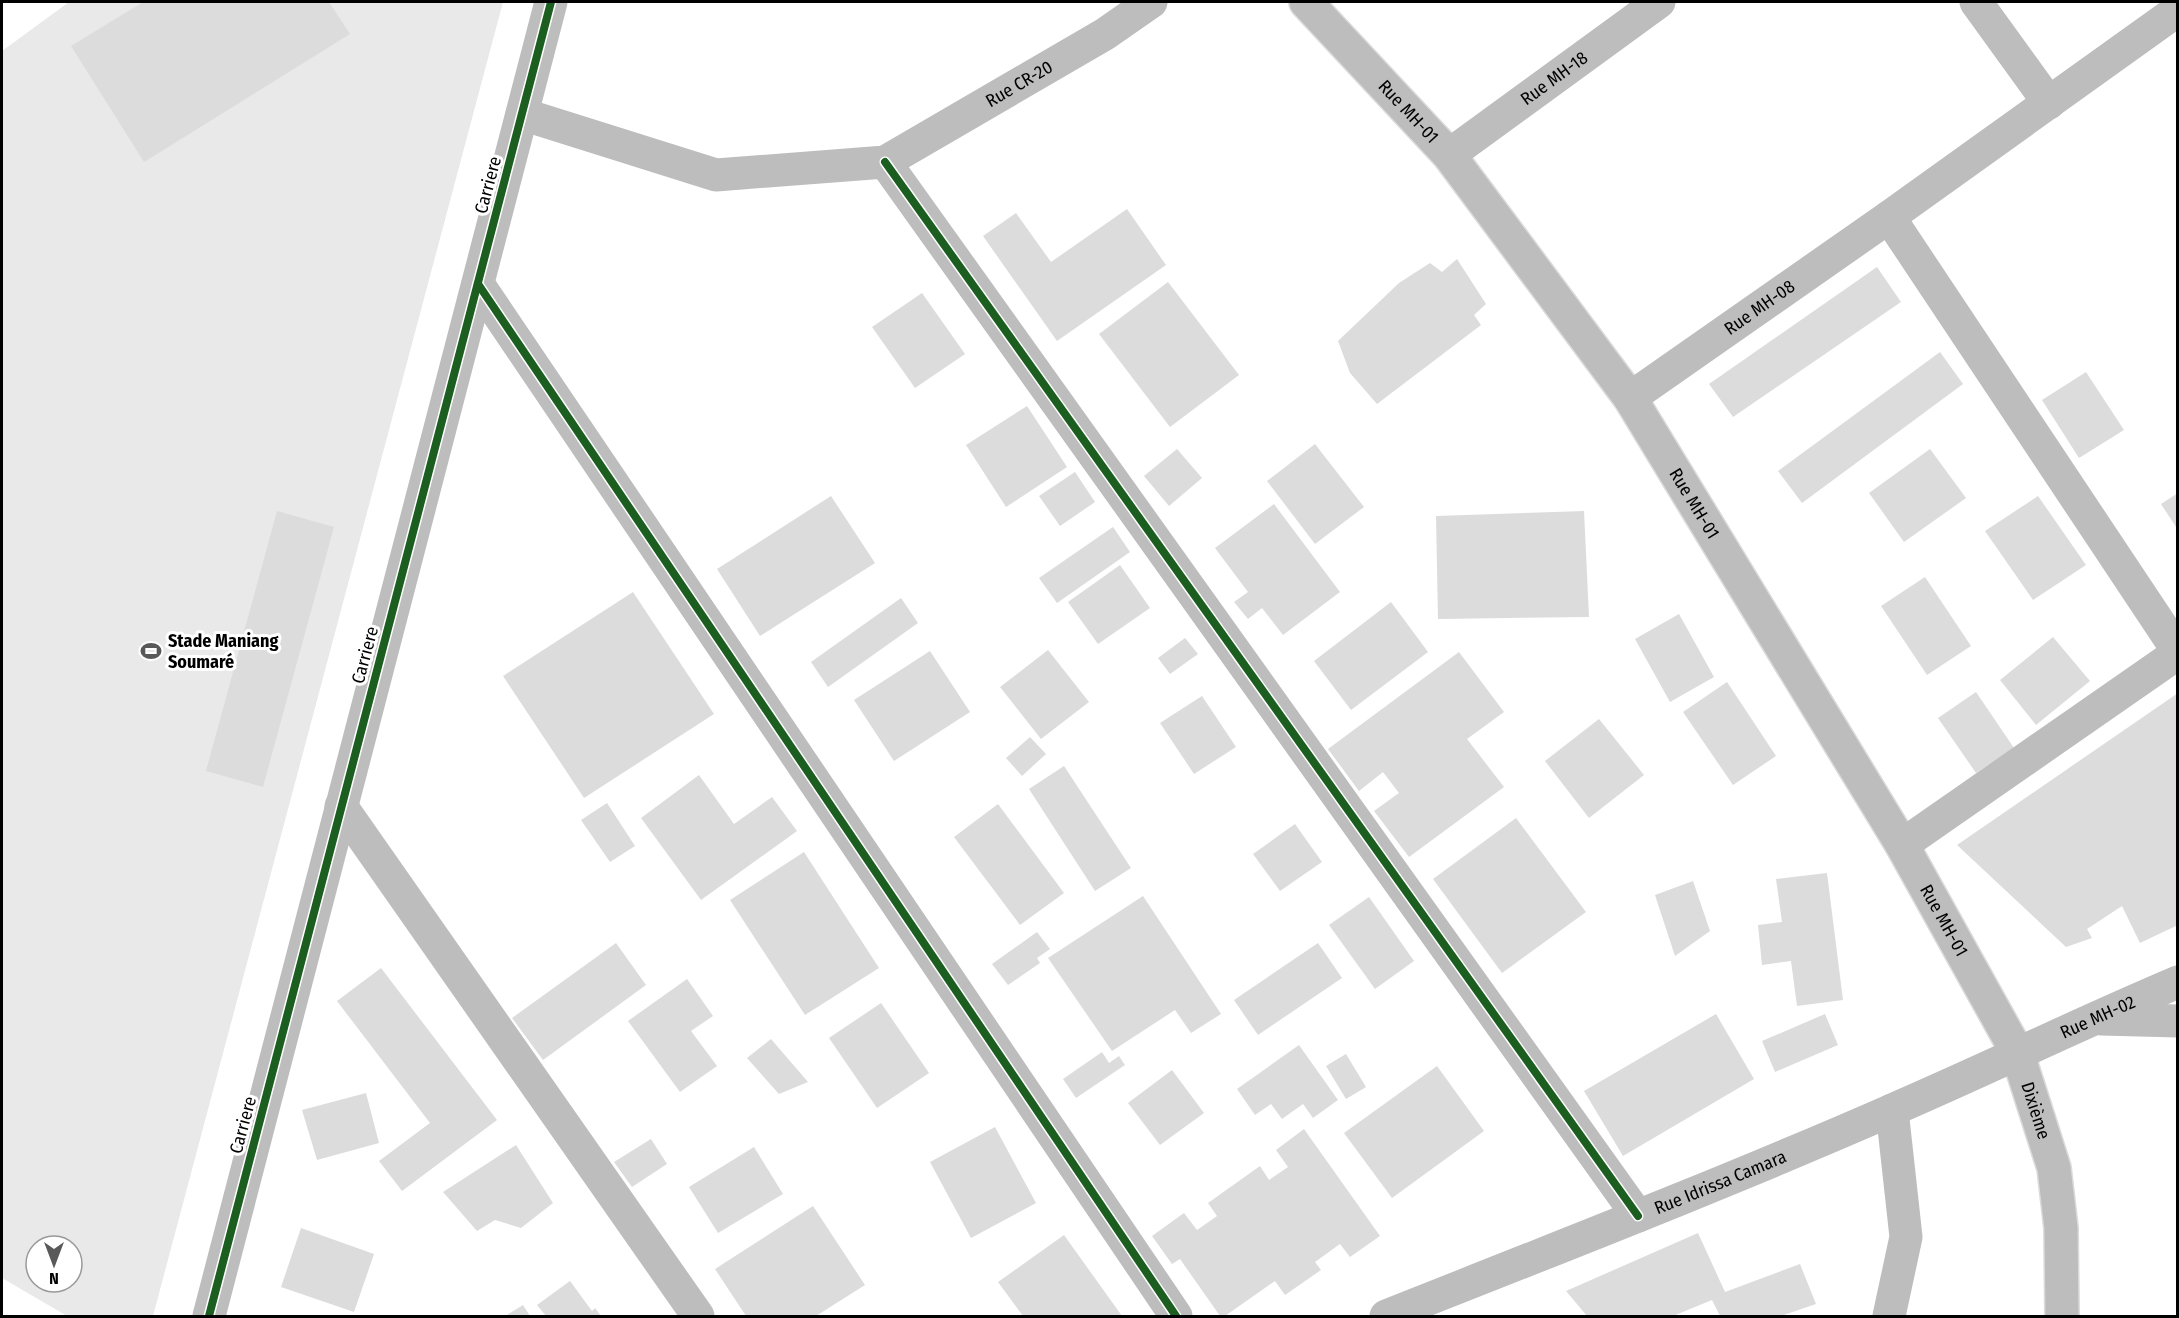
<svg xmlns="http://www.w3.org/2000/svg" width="2179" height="1318" viewBox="0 0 2179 1318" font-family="'Fira Sans Condensed',sans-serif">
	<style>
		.green { fill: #e9e9e9; fill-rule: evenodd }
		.building { fill: #dcdcdc }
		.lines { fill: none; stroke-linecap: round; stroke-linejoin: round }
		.major-casing { stroke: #dbdbdb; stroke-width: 36 }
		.minor { stroke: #bdbdbd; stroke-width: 33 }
		.major { stroke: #bdbdbd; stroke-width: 33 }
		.cycleway-casing { stroke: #fff; stroke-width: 11 }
		.cycleway { stroke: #1b5e20; stroke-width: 8 }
		.labels { text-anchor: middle; stroke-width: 6; stroke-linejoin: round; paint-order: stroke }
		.street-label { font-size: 18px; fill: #000; stroke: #fff }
		.poi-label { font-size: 18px; font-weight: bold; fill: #000; stroke: #fff; text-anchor: start }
	</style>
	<rect width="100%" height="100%" fill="#fff"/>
	<path class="green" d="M69 2H503L153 1316H67L2 1278V51ZM36 1246H72V1282H36Z"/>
	<g class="building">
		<polygon points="143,2 329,2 350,34 144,162 71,46"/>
		<polygon points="1127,209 1166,265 1057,341 983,236 1016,213 1051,262"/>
		<polygon points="1457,259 1486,304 1474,315 1481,325 1377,404 1350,373 1338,341 1399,283 1430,263 1442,272"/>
		<polygon points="1877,267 1901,302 1733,417 1709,384"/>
		<polygon points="1168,282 1239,375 1170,427 1099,334"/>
		<polygon points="922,293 965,354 915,388 872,327"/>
		<polygon points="1940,352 1963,384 1802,503 1778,471"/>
		<polygon points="2086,372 2124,430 2079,458 2042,400"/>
		<polygon points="1027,406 1067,467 1006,507 966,445"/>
		<polygon points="1315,444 1364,507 1315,544 1267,481"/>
		<polygon points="1177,449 1202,478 1169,506 1144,476"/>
		<polygon points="1930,449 1966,498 1904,542 1869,493"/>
		<polygon points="1075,472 1095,502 1060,526 1039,496"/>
		<polygon points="2178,493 2178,530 2161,504"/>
		<polygon points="831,496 875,563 760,636 717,569"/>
		<polygon points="2038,496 2086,565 2033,600 1985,531"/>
		<polygon points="1274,504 1340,592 1283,635 1262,608 1248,619 1234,602 1248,592 1215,548"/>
		<polygon points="277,511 334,527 263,787 206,771"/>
		<polygon points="1584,511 1589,617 1438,619 1436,516"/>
		<polygon points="1113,527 1130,552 1057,603 1039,578"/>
		<polygon points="1120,565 1150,608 1098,644 1068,602"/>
		<polygon points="1925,577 1971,646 1927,675 1881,606"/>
		<polygon points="633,592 714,714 584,798 503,676"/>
		<polygon points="901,598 918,623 828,687 811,662"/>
		<polygon points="1391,602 1428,652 1351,710 1314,661"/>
		<polygon points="1679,614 1714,677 1670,702 1635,639"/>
		<polygon points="2053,637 2090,681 2036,725 2000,680"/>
		<polygon points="1185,638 1198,654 1170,674 1158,658"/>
		<polygon points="1048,650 1089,702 1041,739 1000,687"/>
		<polygon points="930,651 970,712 894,761 854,700"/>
		<polygon points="1459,652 1504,712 1467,739 1504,787 1409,857 1374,811 1399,793 1383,772 1359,791 1328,749"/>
		<polygon points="1727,682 1776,756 1733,785 1683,712"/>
		<polygon points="1976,692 2014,748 1976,773 1938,718"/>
		<polygon points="2178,693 2178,925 2140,943 2122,906 2087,929 2092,938 2066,947 1957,845"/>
		<polygon points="1202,696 1236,747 1194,774 1160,723"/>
		<polygon points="1599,719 1644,775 1589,818 1545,761"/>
		<polygon points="1030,737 1046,754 1022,776 1006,758"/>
		<polygon points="1064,766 1131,868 1095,891 1029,789"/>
		<polygon points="699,775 734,824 772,797 797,831 701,900 641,818"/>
		<polygon points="607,803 635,846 610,862 581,820"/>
		<polygon points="998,804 1064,893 1020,925 954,837"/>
		<polygon points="1516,818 1586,912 1502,973 1433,879"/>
		<polygon points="1295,824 1322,862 1280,891 1253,854"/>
		<polygon points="804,852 879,968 805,1015 730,900"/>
		<polygon points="1827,873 1843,1000 1797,1006 1791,961 1762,965 1758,925 1782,922 1776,879"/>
		<polygon points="1693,881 1710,931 1675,956 1655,895"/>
		<polygon points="1143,896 1221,1014 1191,1033 1175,1010 1112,1051 1048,958"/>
		<polygon points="1369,897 1414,961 1375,989 1329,925"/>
		<polygon points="1037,932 1050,949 1037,958 1040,963 1008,985 992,964"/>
		<polygon points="616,943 646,985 543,1060 512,1018"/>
		<polygon points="1318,943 1342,978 1258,1035 1234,1000"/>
		<polygon points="381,968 497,1120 402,1191 379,1161 430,1123 337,1001"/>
		<polygon points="687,979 713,1016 691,1031 717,1066 680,1092 628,1021"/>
		<polygon points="881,1003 929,1073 877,1108 829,1038"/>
		<polygon points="1716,1014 1754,1079 1623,1156 1584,1091"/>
		<polygon points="1825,1014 1838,1045 1775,1072 1762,1041"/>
		<polygon points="771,1039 808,1082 779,1094 747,1058"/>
		<polygon points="1299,1045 1338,1100 1313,1118 1303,1104 1282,1119 1271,1104 1255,1115 1237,1089"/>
		<polygon points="1102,1052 1109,1063 1119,1056 1125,1065 1076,1098 1063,1079"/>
		<polygon points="1346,1054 1366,1087 1346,1099 1326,1066"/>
		<polygon points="1437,1066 1484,1131 1392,1198 1344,1133"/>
		<polygon points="1172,1070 1204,1113 1160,1145 1128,1103"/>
		<polygon points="366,1093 379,1143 317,1160 302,1110"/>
		<polygon points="995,1127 1036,1203 971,1238 930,1162"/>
		<polygon points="1304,1129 1380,1236 1350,1257 1340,1244 1315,1262 1321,1270 1285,1295 1275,1281 1225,1316 1220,1316 1180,1259 1172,1264 1152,1236 1184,1213 1197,1230 1217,1216 1208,1203 1260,1166 1269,1180 1288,1167 1276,1150"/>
		<polygon points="651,1139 667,1164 632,1187 614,1162"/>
		<polygon points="516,1145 553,1203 521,1228 495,1220 477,1231 443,1192"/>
		<polygon points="754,1147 783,1194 718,1233 689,1187"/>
		<polygon points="813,1206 865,1285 816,1316 746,1316 715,1269"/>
		<polygon points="301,1228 374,1254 354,1312 281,1287"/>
		<polygon points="1698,1233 1725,1292 1800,1264 1816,1304 1781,1316 1720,1316 1712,1300 1673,1316 1587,1316 1566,1291"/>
		<polygon points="1064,1235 1122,1316 1023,1316 998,1282"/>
		<polygon points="570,1281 592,1311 595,1308 601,1316 546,1316 537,1305"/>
		<polygon points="523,1305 530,1316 505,1316"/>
	</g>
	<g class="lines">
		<g class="major-casing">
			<g id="major">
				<path id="s5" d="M1306 2 1449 155 1630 398 1902 845 2017 1052 2054 1168 2061 1228 2062 1316"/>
			</g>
		</g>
		<g class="minor">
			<polyline points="1976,2 2049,103"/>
			<path id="s1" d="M522 114 716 175 885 162 1105 34 1151 2"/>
			<path id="s2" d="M1449 155 1659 2"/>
			<polyline points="885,162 1638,1216"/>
			<polyline points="1889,217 2178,651"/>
			<polyline points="478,284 1176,1316"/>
			<path id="s3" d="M1630 398 1889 217 2178 10"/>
			<polyline points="341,806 698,1316"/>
			<polyline points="1902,845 2178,653"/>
			<polyline points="2101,1019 2178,1021"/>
			<polyline points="209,1316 551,2"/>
			<path id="s4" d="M1386 1316C1555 1249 1725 1183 1892 1110 1987 1069 2081 1023 2178 982"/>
			<polyline points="1889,1316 1906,1237 1892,1110"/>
		</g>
		<use href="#major" class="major"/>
		<g class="cycleway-casing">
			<g id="cycleway">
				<polyline points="885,162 1638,1216"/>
				<polyline points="478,284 1176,1316"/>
				<polyline points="209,1316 551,2"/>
			</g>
		</g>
		<use href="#cycleway" class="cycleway"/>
	</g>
	<defs>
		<g id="stadium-bare" transform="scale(1.62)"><path d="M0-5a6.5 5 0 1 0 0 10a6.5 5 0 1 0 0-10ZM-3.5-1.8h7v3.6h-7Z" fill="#595959" stroke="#fff" stroke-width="2.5" paint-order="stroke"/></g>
	</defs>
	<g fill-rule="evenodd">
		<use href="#stadium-bare" x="151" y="651"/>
	</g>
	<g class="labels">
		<g class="street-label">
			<text dy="6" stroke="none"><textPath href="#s2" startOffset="130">Rue MH-18</textPath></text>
			<text dy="6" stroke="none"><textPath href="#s1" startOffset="528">Rue CR-20</textPath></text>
			<text dy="6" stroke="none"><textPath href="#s5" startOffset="150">Rue MH-01</textPath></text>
			<text transform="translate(488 185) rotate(-75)" y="6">Carriere</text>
			<text dy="6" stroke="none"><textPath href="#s3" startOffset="158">Rue MH-08</textPath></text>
			<text dy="6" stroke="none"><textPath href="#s5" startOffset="636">Rue MH-01</textPath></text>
			<text transform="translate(365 655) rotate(-75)" y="6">Carriere</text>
			<text dy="6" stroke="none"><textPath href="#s5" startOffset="1122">Rue MH-01</textPath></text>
			<text dy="6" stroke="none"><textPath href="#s4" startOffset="772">Rue MH-02</textPath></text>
			<text dy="6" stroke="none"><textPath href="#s5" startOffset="1334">Dixième</textPath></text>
			<text transform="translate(243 1125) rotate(-75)" y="6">Carriere</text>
			<text dy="6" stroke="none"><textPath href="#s4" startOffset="360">Rue Idrissa Camara</textPath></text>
		</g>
		<g class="poi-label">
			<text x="168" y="647">Stade Maniang<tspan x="168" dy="21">Soumaré</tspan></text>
		</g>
	</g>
	<rect width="2179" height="1318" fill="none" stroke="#000000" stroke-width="6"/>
	<g transform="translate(54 1264) rotate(180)"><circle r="28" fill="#ffffff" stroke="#999999" stroke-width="1.5"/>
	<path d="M0-4.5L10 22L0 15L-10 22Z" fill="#595959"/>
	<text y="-9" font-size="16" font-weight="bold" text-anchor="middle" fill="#000000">N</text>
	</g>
</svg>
